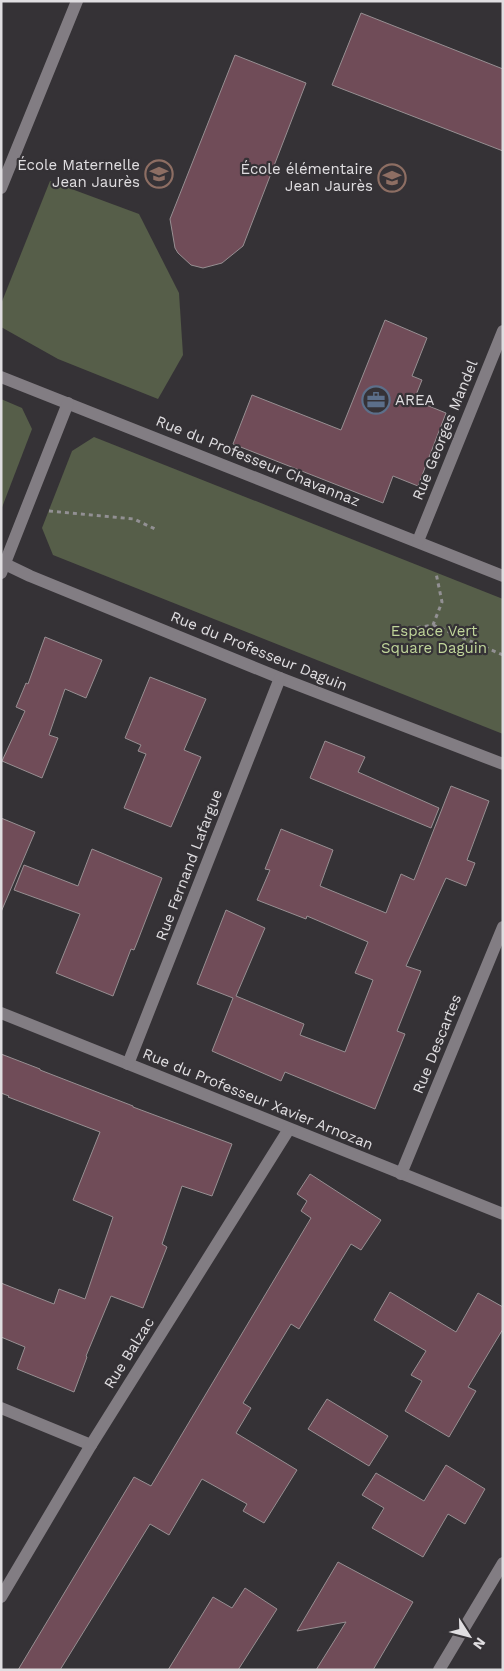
<svg xmlns="http://www.w3.org/2000/svg" width="504" height="1671" viewBox="0 0 504 1671" font-family="'Work Sans',sans-serif">
	<style>
		.green { fill: #565e49 }
		.building { fill: #704c58; stroke: #978f92 }
		.lines { fill: none; stroke-linecap: round; stroke-linejoin: round }
		.path { stroke: #929093; stroke-width: 3; stroke-dasharray: 4 4; stroke-linecap: butt }
		.minor { stroke: #827d83; stroke-width: 12 }
		.labels { text-anchor: middle; stroke-width: 4.5; stroke-linejoin: round; paint-order: stroke }
		.poi-label { font-size: 15px; fill: #e0dee1; stroke: #353236; text-anchor: end }
		.street-label { font-size: 15px; fill: #e0dee1; stroke: #353236 }
		.park-label { font-size: 15px; fill: #c1d69b; stroke: #353236 }
	</style>
	<rect width="100%" height="100%" fill="#353236"/>
	<g class="green">
		<polygon points="50,181 139,214 179,293 183,355 158,399 58,359 1,327 1,304"/>
		<polygon points="1,399 22,408 32,429 1,510"/>
		<polygon points="94,437 503,599 503,734 53,555 42,528 72,451"/>
	</g>
	<g class="building">
		<polygon points="361,13 503,69 503,151 332,85"/>
		<polygon points="235,55 306,83 243,246 222,263 203,268 191,265 178,253 175,248 170,219"/>
		<polygon points="385,320 427,338 412,376 422,380 414,400 446,413 418,486 393,476 383,503 233,444 252,395 341,430"/>
		<polygon points="45,637 102,660 86,698 65,689 49,735 58,738 42,778 2,761 25,711 16,707 26,683 28,684"/>
		<polygon points="150,677 206,699 184,750 201,757 171,827 124,808 146,754 138,751 141,745 125,738"/>
		<polygon points="325,741 365,757 358,772 439,808 431,828 310,778"/>
		<polygon points="451,786 489,801 467,860 475,863 466,886 446,878 406,966 421,971 397,1031 405,1034 375,1109 285,1072 281,1081 212,1051 233,998 197,984 226,910 265,928 236,996 304,1024 300,1035 345,1052 373,980 355,973 368,942 307,916 306,919 257,900 270,870 265,869 281,829 333,850 320,886 386,913 401,874 414,880"/>
		<polygon points="1,818 35,832 1,912"/>
		<polygon points="92,849 162,878 138,940 134,950 131,949 113,996 56,973 80,914 14,890 24,865 78,886"/>
		<polygon points="1,1054 40,1069 40,1070 133,1106 133,1107 232,1144 212,1196 182,1186 162,1244 167,1247 143,1308 111,1296 86,1356 87,1357 74,1392 17,1369 25,1347 1,1337 1,1283 54,1304 59,1289 85,1299 113,1217 73,1200 100,1132 8,1097 9,1096 1,1093"/>
		<polygon points="310,1174 381,1220 361,1250 351,1244 299,1329 291,1324 243,1403 251,1408 236,1433 297,1470 264,1523 243,1511 247,1504 202,1479 169,1535 150,1524 60,1670 18,1670 134,1477 151,1486 311,1218 301,1211 307,1201 297,1194"/>
		<polygon points="390,1292 456,1332 478,1293 503,1307 503,1329 468,1387 476,1391 449,1437 405,1411 422,1381 411,1375 426,1351 374,1320"/>
		<polygon points="327,1399 388,1436 369,1466 308,1429"/>
		<polygon points="446,1465 485,1489 465,1524 448,1514 423,1557 372,1528 384,1508 362,1495 376,1473 424,1501"/>
		<polygon points="338,1562 413,1602 373,1670 316,1670 346,1622 297,1631"/>
		<polygon points="245,1588 277,1609 238,1670 168,1670 213,1597 232,1608"/>
	</g>
	<g class="lines">
		<g class="path">
			<polyline points="49,511 134,519 155,529"/>
			<polyline points="433,625 503,655"/>
			<polyline points="409,629 433,625 442,602 436,573"/>
		</g>
		<g class="minor">
			<polyline points="1,188 77,1"/>
			<polyline points="1,377 503,576"/>
			<polyline points="418,541 503,331"/>
			<polyline points="5,564 30,576 280,678 503,764"/>
			<polyline points="1,573 68,403"/>
			<polyline points="1,1013 503,1214"/>
			<polyline points="128,1064 280,678"/>
			<polyline points="401,1174 503,927"/>
			<polyline points="1,1408 91,1445"/>
			<polyline points="1,1597 91,1445 289,1129"/>
			<polyline points="439,1670 503,1563"/>
		</g>
	</g>
	<defs>
		<g id="school-ring" transform="scale(1.4375)"><circle r="9.5" fill="#353236" stroke="#8d6e63" stroke-width="1.5"/><path d="M0-5L7-2L0 1L-7-2ZM-4 1L0 2.5L4 1V4Q0 6-4 4Z" fill="#8d6e63"/></g>
		<g id="office-ring" transform="scale(1.4375)"><circle r="9.5" fill="#353236" stroke="#5c6f8a" stroke-width="1.5"/><path d="M-6-3h4V-5.5h4V-3h4V5H-6ZM-1-4.5V-3h2v-1.5ZM-6 0V1H6V0Z" fill="#5c6f8a"/></g>
	</defs>
	<g fill-rule="evenodd">
		<use href="#school-ring" x="159" y="174"/>
		<use href="#school-ring" x="392" y="178"/>
		<use href="#office-ring" x="376" y="400"/>
	</g>
	<g class="labels">
		<g class="poi-label">
			<text x="140" y="170">École Maternelle<tspan x="140" dy="17">Jean Jaurès</tspan></text>
			<text x="373" y="174">École élémentaire<tspan x="373" dy="17">Jean Jaurès</tspan></text>
			<text x="395" y="405" text-anchor="start">AREA</text>
		</g>
		<g class="street-label">
			<text transform="translate(445 430) rotate(-68)" y="5">Rue Georges Mandel</text>
			<text transform="translate(258 461) rotate(22)" y="5">Rue du Professeur Chavannaz</text>
			<text transform="translate(259 651) rotate(22)" y="5">Rue du Professeur Daguin</text>
			<text transform="translate(189 865) rotate(-69)" y="5">Rue Fernand Lafargue</text>
			<text transform="translate(437 1044) rotate(-68)" y="5">Rue Descartes</text>
			<text transform="translate(258 1099) rotate(22)" y="5">Rue du Professeur Xavier Arnozan</text>
			<text transform="translate(129 1353) rotate(-58)" y="5">Rue Balzac</text>
		</g>
		<g class="park-label">
			<text x="434" y="636">Espace Vert<tspan x="434" dy="17">Square Daguin</tspan></text>
		</g>
	</g>
	<rect width="504" height="1671" fill="none" stroke="#e0dee1" stroke-width="5"/>
	<g transform="translate(469 1636) rotate(126)" stroke="#353236" stroke-width="4" paint-order="stroke">
	<path d="M0-4L9 19L0 12L-9 19Z" fill="#e0dee1"/>
	<text y="-8" font-size="14" font-weight="bold" text-anchor="middle" fill="#e0dee1">N</text>
	</g>
</svg>
